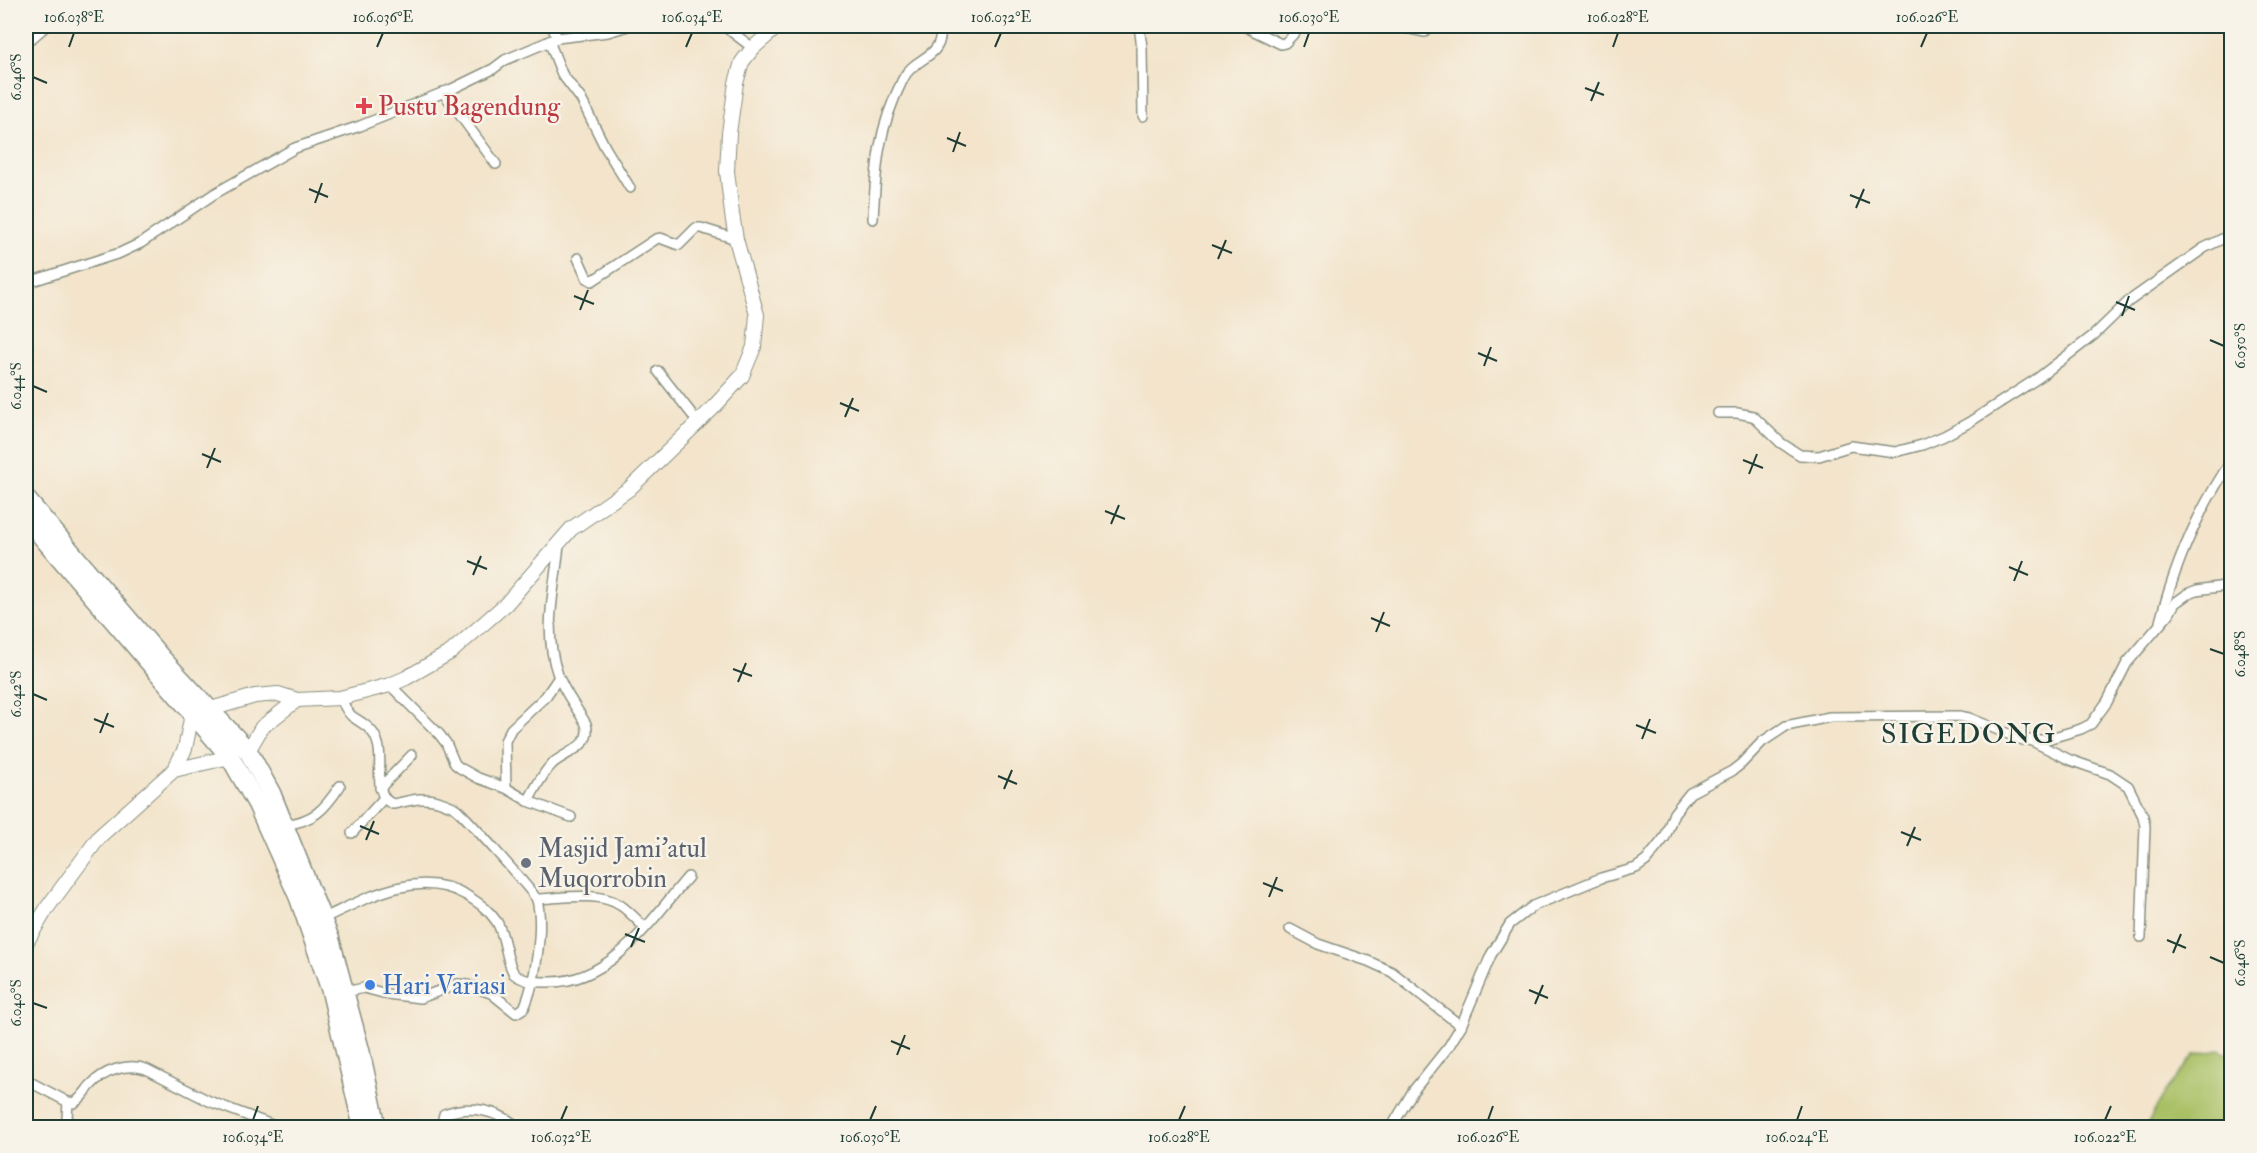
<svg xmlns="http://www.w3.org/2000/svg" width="2257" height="1153" viewBox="0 0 2257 1153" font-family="'IM FELL Double Pica',serif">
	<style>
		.green { fill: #a8bf64; stroke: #647e4c; stroke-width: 1.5 }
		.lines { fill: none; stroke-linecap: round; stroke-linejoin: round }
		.street-casing { stroke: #899080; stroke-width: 12 }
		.secondary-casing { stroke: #899080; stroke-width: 16 }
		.highway-casing { stroke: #899080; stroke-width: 21 }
		.street { stroke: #fff; stroke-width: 9 }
		.secondary { stroke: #fff; stroke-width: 14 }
		.highway { stroke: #fff; stroke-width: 18 }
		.ticks { fill: none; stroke: #1f3d34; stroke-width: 2 }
		.health-dot { fill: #e0444e; stroke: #f7f3e8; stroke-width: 2 }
		.worship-dot { fill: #6b7280; stroke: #f7f3e8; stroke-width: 2 }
		.shop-dot { fill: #3f7fe0; stroke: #f7f3e8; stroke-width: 2 }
		.labels { text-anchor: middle; stroke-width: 5; stroke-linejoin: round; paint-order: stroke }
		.health-label { font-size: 26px; fill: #be3a42; stroke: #f7f3e8; text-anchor: start }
		.worship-label { font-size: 26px; fill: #5b616d; stroke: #f7f3e8; text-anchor: start }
		.shop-label { font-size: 26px; fill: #366cbe; stroke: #f7f3e8; text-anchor: start }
		.quarter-label { font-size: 28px; letter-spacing: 1.5px; fill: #1f3d34; stroke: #f7f3e8 }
		.neatline { fill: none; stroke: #1f3d34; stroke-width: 2 }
		.ticks-label { font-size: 15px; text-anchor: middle; fill: #1f3d34 }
	</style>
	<rect width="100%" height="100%" fill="#f7f3e8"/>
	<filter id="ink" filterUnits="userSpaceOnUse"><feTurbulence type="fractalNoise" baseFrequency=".0167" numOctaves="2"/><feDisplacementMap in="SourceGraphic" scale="12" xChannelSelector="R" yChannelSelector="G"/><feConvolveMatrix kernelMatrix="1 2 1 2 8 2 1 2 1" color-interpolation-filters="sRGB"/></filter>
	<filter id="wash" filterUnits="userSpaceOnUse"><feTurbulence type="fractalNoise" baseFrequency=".008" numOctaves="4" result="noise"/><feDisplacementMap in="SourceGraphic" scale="24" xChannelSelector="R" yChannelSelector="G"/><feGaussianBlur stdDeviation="1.35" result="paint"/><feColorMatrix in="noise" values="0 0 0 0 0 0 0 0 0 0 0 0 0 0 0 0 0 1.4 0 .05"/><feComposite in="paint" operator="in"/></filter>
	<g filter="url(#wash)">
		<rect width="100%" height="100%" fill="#f3e4cb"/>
		<polygon class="green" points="2219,1050 2231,1056 2231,1127 2146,1127 2166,1090 2195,1055"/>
	</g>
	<g filter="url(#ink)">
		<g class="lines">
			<g class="street-casing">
				<g id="street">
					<polyline points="552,26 557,38"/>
					<polyline points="724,26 753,48"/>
					<polyline points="1139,26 1142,47 1143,116"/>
					<polyline points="1244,26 1281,44 1285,43 1301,26"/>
					<polyline points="1396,26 1425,32"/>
					<polyline points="549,41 562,74 581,99 605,147 630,188"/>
					<polyline points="26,43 46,26"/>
					<polyline points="443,92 496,164"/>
					<path d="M873 219C876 164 878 129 903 79 914 56 945 59 940 26"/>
					<polyline points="578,258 587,278 592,281 656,239 660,238 679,245 696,228 701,228 736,239"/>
					<polyline points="26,283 120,253 141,243 214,194 295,148 360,126 452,89 493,69 505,60 557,38 608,32 628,26"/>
					<polyline points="658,371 698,422"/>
					<polyline points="1718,413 1737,413 1753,416 1781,443 1800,455 1819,456 1851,446 1895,452 1922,445 1944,436 1968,423 2038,378 2094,335 2129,301 2204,248 2232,234"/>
					<path d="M2160 622C2175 564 2198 510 2232 460"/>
					<polyline points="390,685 439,734 446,743 455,764 460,768 478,778 506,788 528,801 571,817"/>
					<path d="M340 698C344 704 347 713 353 717 365 725 374 729 378 744 384 762 371 796 393 804 409 801 422 796 438 801 443 803 450 805 455 808 463 813 535 894 537 900 544 927 535 984 524 1008L516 1013 491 993 467 985 458 984 420 998 387 994 364 988 345 992"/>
					<polyline points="2032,741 2070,760 2110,774 2128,786 2143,816 2145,826 2141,937"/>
					<polyline points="380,788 412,755"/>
					<polyline points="506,788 505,741 511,729 546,696 559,677"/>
					<path d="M528 801C535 789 542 774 552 764 565 752 593 747 586 724 577 708 564 692 558 675 542 630 555 590 559 544"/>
					<path d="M284 825C314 821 324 810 340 786"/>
					<polyline points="352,833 384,798"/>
					<path d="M537 899C562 898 598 891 620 905 629 911 637 920 644 927"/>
					<path d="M322 919C367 898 417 868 466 895 479 903 488 909 497 922 506 938 505 958 514 974 525 982 535 982 549 982 611 983 652 919 688 877"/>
					<polyline points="1290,929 1318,944 1368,961 1392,972 1461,1026"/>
					<path d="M26 1080 68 1102 74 1103C82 1098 85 1092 90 1086 104 1070 127 1063 146 1069L209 1101 280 1128"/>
					<polyline points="68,1102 67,1118 75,1128"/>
					<path d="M441 1128 444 1114C470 1104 497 1110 519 1128"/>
					<polyline points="1391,1128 1413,1091 1449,1046 1461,1026 1491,955 1510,924 1533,906 1601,878 1636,868 1646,861 1665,837 1674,813 1690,793 1732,771 1741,764 1762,742 1786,726 1830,717 1959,716 1969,718 2023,740 2044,740 2081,729 2091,724 2107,702 2127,663 2169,614 2175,603 2189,593 2197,590 2232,585"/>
				</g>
			</g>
			<g class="secondary-casing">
				<g id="secondary">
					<polyline points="211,709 255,696 278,694 297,700 340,698 390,685 406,678 451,652 506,604 571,529 629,489 712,409 742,376 754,347 757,315 736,239 732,214 727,171 729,133 736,83 742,62 753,48 778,26"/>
					<polyline points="248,751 262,727 297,700"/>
					<polyline points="174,770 185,749 192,714"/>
					<polyline points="26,943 47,908 100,836 174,770 230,757"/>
				</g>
			</g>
			<g class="highway-casing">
				<g id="highway">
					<polyline points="26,499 163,660 248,751 271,793 330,939 360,1050 377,1128"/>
					<polyline points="26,518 230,757 257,804 299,898 331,991 363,1128"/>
				</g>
			</g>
			<use href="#street" class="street"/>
			<use href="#secondary" class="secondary"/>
			<use href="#highway" class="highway"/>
		</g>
	</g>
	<path class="ticks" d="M69 47 74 33M377 47 383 33M686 47 692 33M995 47 1001 33M1304 47 1309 33M1613 47 1618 33M1921 47 1927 33M33 77 47 83M1585 88 1604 95M1591 101 1599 82M947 138 966 146M953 152 960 132M309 189 328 197M1850 195 1870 203M315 203 322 183M1856 208 1864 189M1212 245 1232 253M1218 259 1226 240M574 296 594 304M2116 302 2135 310M580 310 588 290M2122 316 2129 296M2210 340 2224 346M1478 353 1497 361M1484 366 1491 347M33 386 47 392M840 403 859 411M845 417 853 398M202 454 221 462M1743 460 1763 468M207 468 215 448M1749 474 1757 454M1105 511 1125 519M1111 524 1119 505M467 561 487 569M2009 567 2028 575M473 575 481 556M2014 581 2022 561M1371 618 1390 626M1376 632 1384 612M2210 649 2224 654M733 669 752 676M738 682 746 663M33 694 47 700M94 719 114 727M1636 725 1656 733M100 733 108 713M1642 739 1650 719M998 776 1017 784M1004 789 1012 770M360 826 379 834M1901 832 1921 840M366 840 374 821M1907 846 1915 827M1263 883 1283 891M1269 897 1277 877M625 934 645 942M2167 940 2186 948M631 947 639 928M2173 953 2181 934M2210 957 2224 963M1529 990 1548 998M33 1003 47 1008M1535 1004 1543 985M891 1041 910 1049M897 1055 905 1035M253 1120 258 1106M561 1120 567 1106M870 1120 876 1106M1179 1120 1185 1106M1488 1120 1493 1106M1797 1120 1802 1106M2105 1120 2111 1106"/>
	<path class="health-dot" d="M361 97h6v6h6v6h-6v6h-6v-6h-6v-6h6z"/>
	<circle class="worship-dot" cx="526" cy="863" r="6"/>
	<circle class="shop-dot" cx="370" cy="985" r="6"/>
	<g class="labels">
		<g class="health-label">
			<text x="378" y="115">Pustu Bagendung</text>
		</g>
		<g class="worship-label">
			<text x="538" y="857">Masjid Jami'atul<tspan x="538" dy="30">Muqorrobin</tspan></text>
		</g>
		<g class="shop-label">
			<text x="382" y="994">Hari Variasi</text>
		</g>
		<g class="quarter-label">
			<text x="1969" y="743">SIGEDONG</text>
		</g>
	</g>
	<rect width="2257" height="1153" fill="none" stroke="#f7f3e8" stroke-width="66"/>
	<rect x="33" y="33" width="2191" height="1087" class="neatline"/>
	<g class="ticks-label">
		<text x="74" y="22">106.038°E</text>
		<text x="383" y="22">106.036°E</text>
		<text x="692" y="22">106.034°E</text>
		<text x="1001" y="22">106.032°E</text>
		<text x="1309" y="22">106.030°E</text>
		<text x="1618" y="22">106.028°E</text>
		<text x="1927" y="22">106.026°E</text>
		<text transform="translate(16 77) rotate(-90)" y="5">6.046°S</text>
		<text transform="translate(2240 346) rotate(-90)" y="5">6.050°S</text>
		<text transform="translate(16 386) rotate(-90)" y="5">6.044°S</text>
		<text transform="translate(2240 654) rotate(-90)" y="5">6.048°S</text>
		<text transform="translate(16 694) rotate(-90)" y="5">6.042°S</text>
		<text transform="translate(2240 963) rotate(-90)" y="5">6.046°S</text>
		<text transform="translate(16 1003) rotate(-90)" y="5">6.040°S</text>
		<text x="253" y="1142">106.034°E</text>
		<text x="561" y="1142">106.032°E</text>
		<text x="870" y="1142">106.030°E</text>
		<text x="1179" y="1142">106.028°E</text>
		<text x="1488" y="1142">106.026°E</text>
		<text x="1797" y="1142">106.024°E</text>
		<text x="2105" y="1142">106.022°E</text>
	</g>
</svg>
